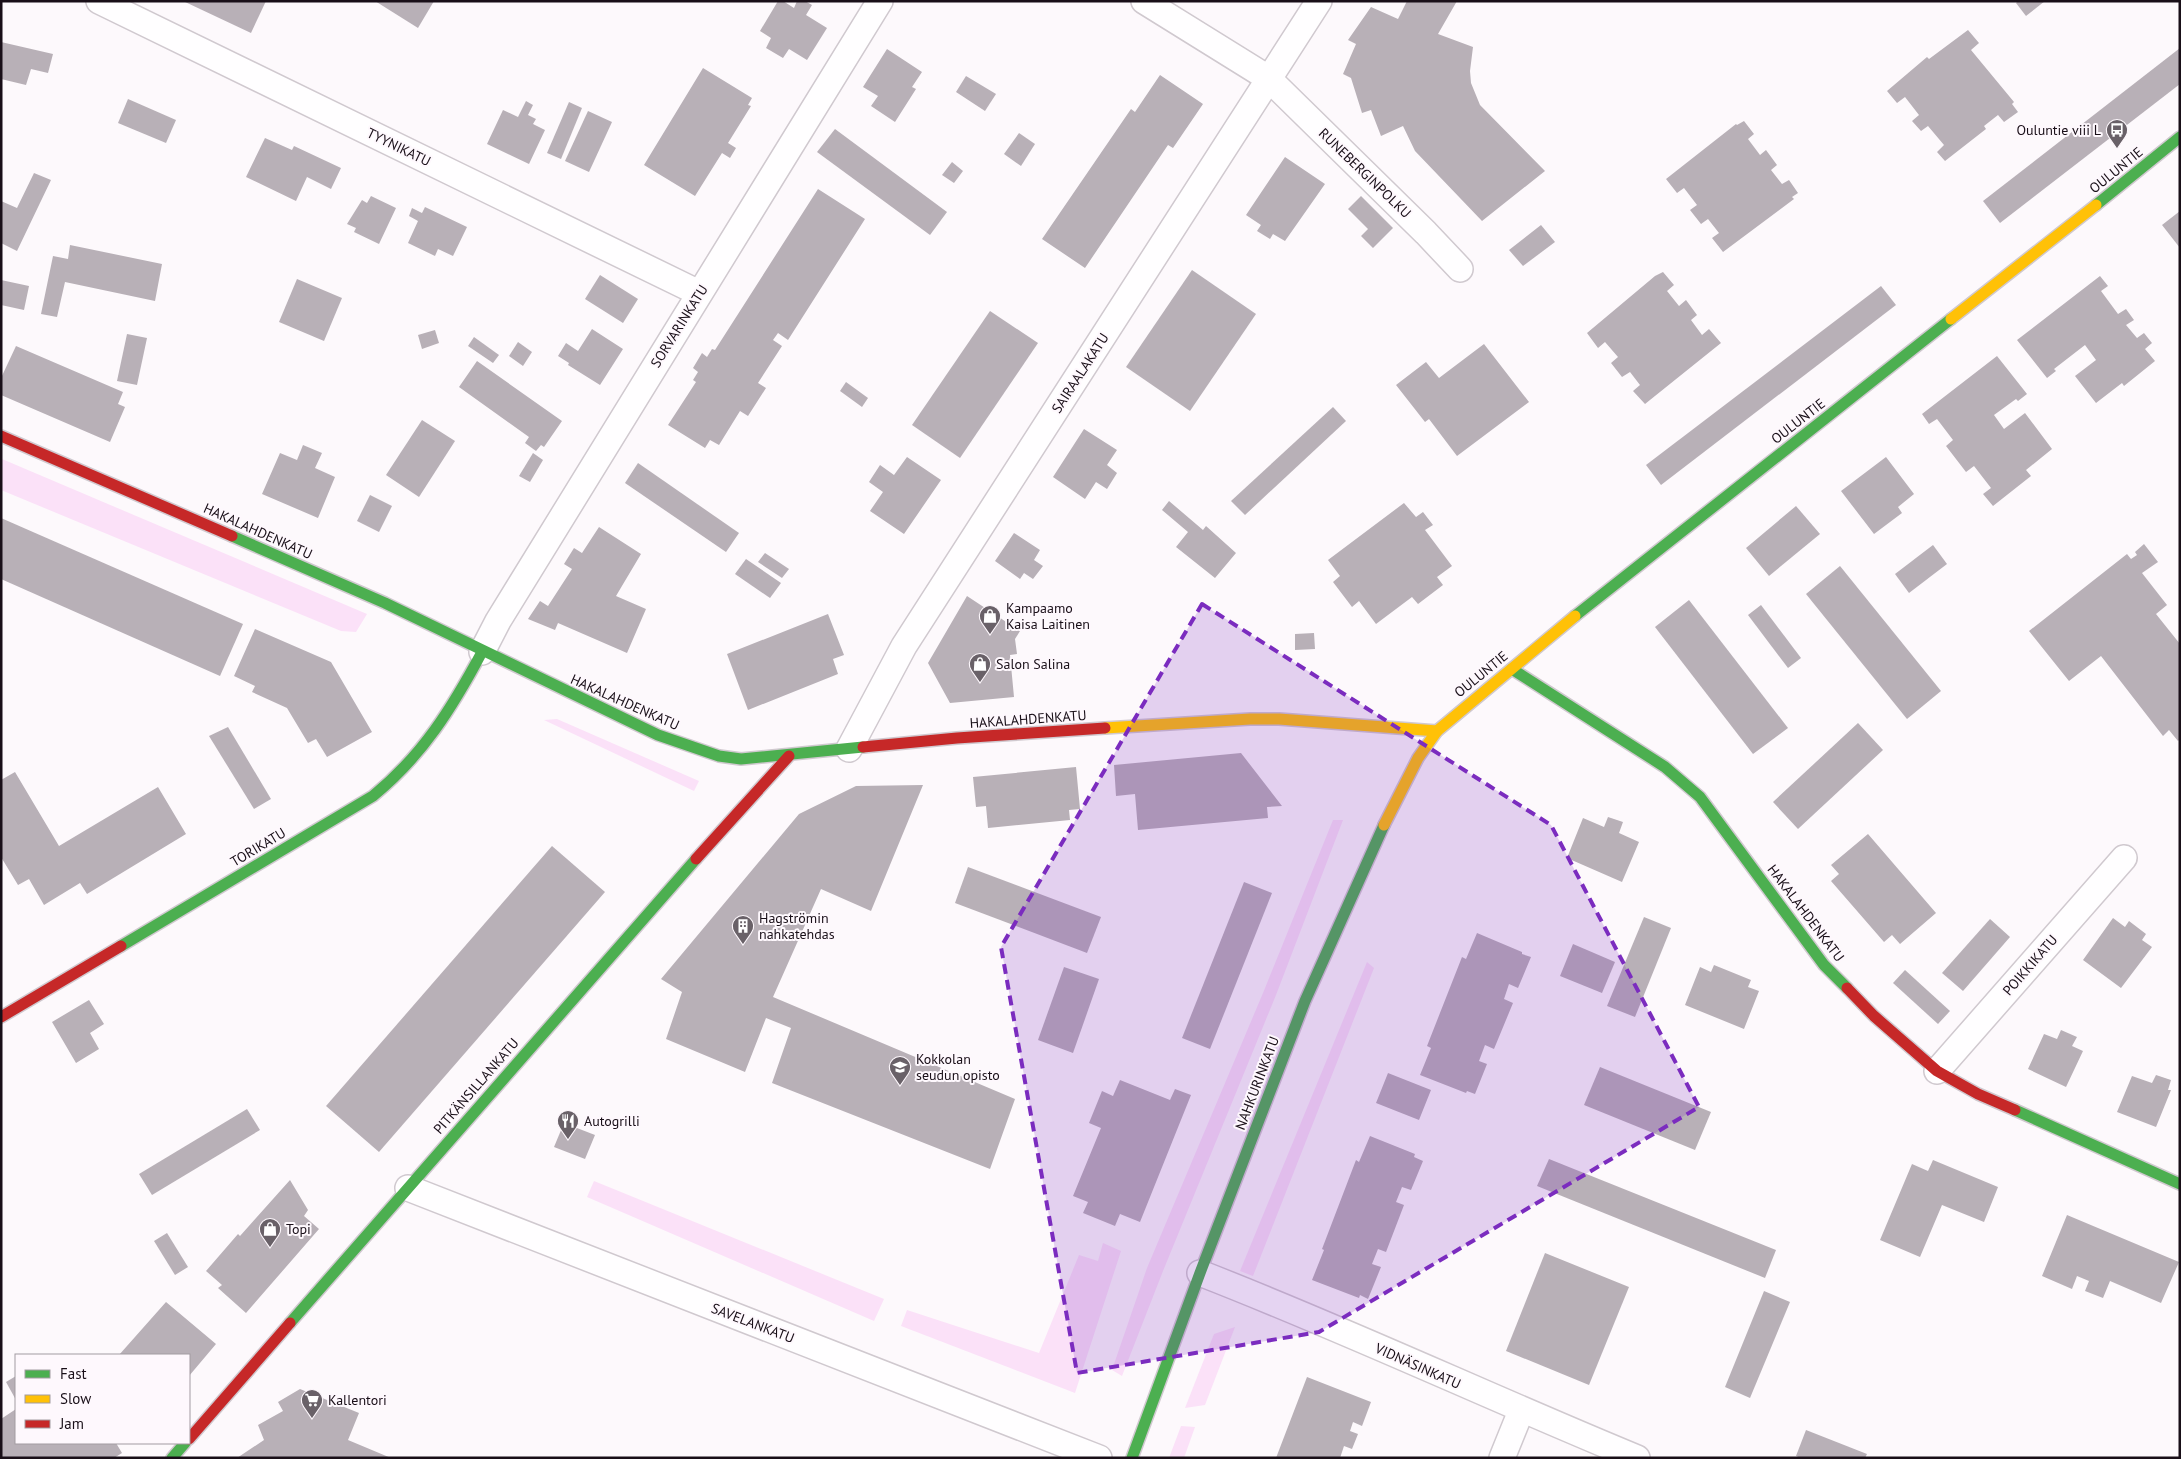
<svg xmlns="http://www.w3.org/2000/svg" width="2181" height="1459" viewBox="0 0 2181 1459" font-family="'PT Sans',sans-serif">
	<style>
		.green { fill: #fbe1f8 }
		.building { fill: #b8b0b7 }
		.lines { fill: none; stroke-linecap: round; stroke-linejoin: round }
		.street-casing { stroke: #d0c9cf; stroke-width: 28 }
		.fast-casing { stroke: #d0c9cf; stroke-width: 14 }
		.slow-casing { stroke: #d0c9cf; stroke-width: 14 }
		.jam-casing { stroke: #d0c9cf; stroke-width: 14 }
		.street { stroke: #fffeff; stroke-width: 25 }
		.fast { stroke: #4caf50; stroke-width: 11 }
		.slow { stroke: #ffc107; stroke-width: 11 }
		.jam { stroke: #c62828; stroke-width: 11 }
		.marked { fill: #7b2cbf; fill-opacity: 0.2; stroke: #7b2cbf; stroke-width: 4; stroke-dasharray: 10 6; stroke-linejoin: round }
		.labels { text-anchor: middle; stroke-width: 4; stroke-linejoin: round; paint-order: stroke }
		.poi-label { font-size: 14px; fill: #190f18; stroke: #fef8fd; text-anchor: start }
		.street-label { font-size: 14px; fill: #190f18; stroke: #fef8fd }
	</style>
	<rect width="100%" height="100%" fill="#fdf9fc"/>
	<g class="green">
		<polygon points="2,459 367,614 356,632 341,631 1,490"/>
		<polygon points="557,719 699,781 694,791 544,720"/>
		<polygon points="1333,820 1343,820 1276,995 1163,1271 1122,1376 1112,1370 1147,1268 1263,993"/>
		<polygon points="1367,962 1374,968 1253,1276 1240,1271"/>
		<polygon points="594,1181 884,1299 874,1321 587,1197"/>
		<polygon points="1103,1243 1121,1251 1075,1393 901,1326 907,1310 1039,1353 1079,1255 1098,1261"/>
		<polygon points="1235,1327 1205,1405 1185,1408 1214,1334"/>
		<polygon points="1181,1426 1195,1427 1184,1458 1169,1458"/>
	</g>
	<g class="building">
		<polygon points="183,1 266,1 251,33"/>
		<polygon points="375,1 434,1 418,28"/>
		<polygon points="778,1 783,1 794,8 797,1 805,1 812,5 806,15 827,28 807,60 789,49 783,58 766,48 771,38 760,31"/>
		<polygon points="1407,1 1457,1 1438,34 1473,47 1470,71 1471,83 1480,105 1545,171 1482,221 1415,151 1403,126 1381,136 1371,110 1362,113 1351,78 1343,74 1356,44 1348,40 1371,7 1398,19"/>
		<polygon points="2018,1 2045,1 2026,16 2016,3"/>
		<polygon points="1968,30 1979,43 1971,50 2014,102 2012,104 2018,112 2004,122 1998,115 1984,126 1986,129 1945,161 1937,152 1944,145 1928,126 1921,131 1912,121 1919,115 1905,97 1897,103 1887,91 1927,57 1929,59"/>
		<polygon points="1,42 53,54 48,73 31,69 26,85 1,79"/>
		<polygon points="2180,48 2180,84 2000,223 1983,201"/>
		<polygon points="887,49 922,72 912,87 916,89 895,122 871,106 878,96 863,87"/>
		<polygon points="703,68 752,98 748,105 751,106 728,143 736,148 730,158 722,153 695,196 644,165"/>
		<polygon points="1160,75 1203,104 1173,148 1168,145 1085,268 1042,239 1131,109 1135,112"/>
		<polygon points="966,76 996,94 985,111 956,92"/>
		<polygon points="128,99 176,120 166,143 118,123"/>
		<polygon points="526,101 533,105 528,115 536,119 533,124 545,130 529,164 487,144 503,110 518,117"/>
		<polygon points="569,102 582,108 561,159 547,153"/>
		<polygon points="588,111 612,122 589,172 565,161"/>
		<polygon points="1744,121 1754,134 1748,139 1760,155 1766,150 1777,165 1771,170 1782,184 1789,180 1798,193 1792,197 1794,199 1723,252 1712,238 1719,233 1708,219 1701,224 1690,210 1697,205 1684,188 1677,193 1666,179 1736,124 1737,125"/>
		<polygon points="835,129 947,212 930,235 817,152"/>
		<polygon points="1019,133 1035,144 1021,166 1004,154"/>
		<polygon points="265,138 292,150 294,146 341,168 331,189 307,177 296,201 246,177"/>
		<polygon points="1285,157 1325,184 1285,241 1273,234 1270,239 1257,231 1261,225 1246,215"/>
		<polygon points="952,162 963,171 954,183 942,175"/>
		<polygon points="34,173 51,180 17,251 1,243 1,201 17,208"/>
		<polygon points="818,189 865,219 788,340 778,333 773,340 782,346 758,383 766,388 748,416 740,411 719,445 710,440 705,448 668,425 696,382 693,380 698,372 693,368 702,353 707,357 712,349 715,350"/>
		<polygon points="371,196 396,208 379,244 354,232 356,228 347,224 362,200 367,203"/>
		<polygon points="1361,196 1393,228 1373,248 1361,236 1368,229 1348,209"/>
		<polygon points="425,207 467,227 453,256 438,249 435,256 408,243 418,221 409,216 412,208 422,213"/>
		<polygon points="2180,211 2180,248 2162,225"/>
		<polygon points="1541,225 1555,242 1523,266 1509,250"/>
		<polygon points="70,245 162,264 155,301 65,282 57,317 41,314 53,256 68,259"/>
		<polygon points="1192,270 1256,314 1190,411 1126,367"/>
		<polygon points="1663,272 1674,285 1667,291 1679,306 1686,300 1697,315 1691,320 1702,335 1709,329 1721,343 1645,404 1633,391 1640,385 1630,372 1622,377 1611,363 1618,357 1605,342 1598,348 1587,333 1655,276"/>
		<polygon points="600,275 638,299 623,323 585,299"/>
		<polygon points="2100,276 2108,286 2101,291 2118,314 2126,309 2134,320 2126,325 2137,338 2144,333 2152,343 2145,349 2155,361 2124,386 2122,383 2096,403 2075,376 2096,360 2085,345 2054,369 2056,371 2047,378 2017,340"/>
		<polygon points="297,279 342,298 324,341 279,322"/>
		<polygon points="1,280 29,286 24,310 1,305"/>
		<polygon points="1881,286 1896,305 1661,485 1646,465"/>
		<polygon points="990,311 1038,343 960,458 912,425"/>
		<polygon points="592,329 623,349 600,385 568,365 569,363 558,356 566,343 578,351"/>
		<polygon points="435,330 439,343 422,349 418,335"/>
		<polygon points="127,334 147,338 137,385 117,381"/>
		<polygon points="474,337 499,355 493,363 468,346"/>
		<polygon points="518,342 532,352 523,366 509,356"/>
		<polygon points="1484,344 1529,402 1457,456 1429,419 1425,422 1396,385 1426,362 1439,378"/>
		<polygon points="16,346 123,392 118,404 125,407 110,442 1,395 1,378"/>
		<polygon points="1997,356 2027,394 2018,401 2016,399 1994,415 2004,429 2025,413 2052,449 2026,470 2031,476 1993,506 1983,494 1991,488 1974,466 1966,472 1946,446 1953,440 1937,419 1929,424 1922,414"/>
		<polygon points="477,361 562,421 544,447 541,445 536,451 525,443 529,437 459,387"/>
		<polygon points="846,382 868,398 862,407 840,391"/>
		<polygon points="1333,407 1346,421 1245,515 1231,501"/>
		<polygon points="422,420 455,441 419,497 386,475"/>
		<polygon points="1084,429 1117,450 1107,465 1117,473 1107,489 1096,482 1085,499 1053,477"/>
		<polygon points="303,445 322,453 315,468 335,477 318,518 262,494 280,453 297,460"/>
		<polygon points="533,453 543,460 530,482 519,476"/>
		<polygon points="907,457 941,480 904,534 870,511 883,492 869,482 880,465 894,475"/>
		<polygon points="1886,457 1914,494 1898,507 1902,513 1874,534 1841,491"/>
		<polygon points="638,463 739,533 726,552 625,483"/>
		<polygon points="370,495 392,506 379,532 357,521"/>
		<polygon points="1169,501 1203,530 1206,526 1236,553 1215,578 1176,547 1188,532 1162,510"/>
		<polygon points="1404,503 1416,517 1423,512 1433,525 1425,530 1452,566 1437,577 1443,585 1418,604 1412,597 1376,624 1359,601 1352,607 1333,582 1340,576 1328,560"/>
		<polygon points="1796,506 1820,534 1769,576 1746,548"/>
		<polygon points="1,518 243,624 220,676 1,579"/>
		<polygon points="599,527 641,554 616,596 646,609 627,653 558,623 555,630 528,619 540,601 548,606 572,569 564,564 574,548 582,553"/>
		<polygon points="1014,533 1040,550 1034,560 1043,566 1033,579 1024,573 1020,579 995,561"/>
		<polygon points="2144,544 2158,562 2142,573 2167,605 2156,614 2180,644 2180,739 2178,741 2169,730 2163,736 2101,656 2069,681 2029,631 2127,554 2131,559 2137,555 2135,552"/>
		<polygon points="1933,545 1947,564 1909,593 1895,574"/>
		<polygon points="765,553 789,569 782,578 758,562"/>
		<polygon points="746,559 781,583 770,598 735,574"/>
		<polygon points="1840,566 1941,691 1907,719 1806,594"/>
		<polygon points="967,596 1020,631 1015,639 1017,654 1010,655 1014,697 950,703 928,663"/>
		<polygon points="1689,600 1788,728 1753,754 1655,627"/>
		<polygon points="1761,605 1801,658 1788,668 1748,615"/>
		<polygon points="828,614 844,655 833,659 838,674 748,710 727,654"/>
		<polygon points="255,629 331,662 372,732 327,757 316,739 308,743 287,708 252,692 255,686 234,676"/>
		<polygon points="1314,633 1315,649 1295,650 1295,634"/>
		<polygon points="1858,723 1883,750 1798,829 1773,802"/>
		<polygon points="228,727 271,799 254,809 209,736"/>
		<polygon points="1241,753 1282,806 1267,807 1268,818 1138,830 1135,794 1116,796 1114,765"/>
		<polygon points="1076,767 1080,809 1069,810 1070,820 988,828 986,806 976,807 973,777"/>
		<polygon points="15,772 59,846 158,787 186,834 87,894 80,883 44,905 29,879 18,885 1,857 1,780"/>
		<polygon points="923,785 871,911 821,889 773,997 1015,1099 990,1169 772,1083 791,1028 766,1018 745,1072 666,1039 682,992 661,979 799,814 856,786"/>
		<polygon points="1608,817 1623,822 1619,833 1639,842 1622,882 1567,858 1583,818 1604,827"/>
		<polygon points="1868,834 1936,913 1900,944 1892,935 1884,942 1831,881 1839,874 1831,865"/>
		<polygon points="552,846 605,892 379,1152 326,1106"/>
		<polygon points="968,867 1101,917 1087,953 955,903"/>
		<polygon points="1244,882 1272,893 1210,1049 1182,1038"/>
		<polygon points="1644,917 1671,928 1635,1017 1607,1006"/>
		<polygon points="2113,918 2125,927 2129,921 2146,934 2142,940 2152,947 2121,988 2083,960"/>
		<polygon points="1990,919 2010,937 1963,991 1942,973"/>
		<polygon points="1477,933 1522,952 1522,954 1531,957 1518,988 1509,984 1504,999 1513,1003 1494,1049 1485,1045 1479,1061 1487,1064 1475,1094 1467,1091 1466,1093 1420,1075 1431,1048 1427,1046 1462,957 1466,959"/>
		<polygon points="1573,944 1615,962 1602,993 1560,976"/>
		<polygon points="1714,965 1751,980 1748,987 1759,991 1744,1029 1685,1005 1700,967 1711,972"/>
		<polygon points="1064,967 1099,979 1073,1053 1038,1040"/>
		<polygon points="1905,970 1950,1011 1938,1024 1893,983"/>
		<polygon points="89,1000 104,1024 90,1033 99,1049 76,1063 52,1022"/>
		<polygon points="2061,1030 2077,1037 2072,1046 2083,1051 2066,1087 2028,1069 2044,1034 2057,1039"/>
		<polygon points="1600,1067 1711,1112 1695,1150 1584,1105"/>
		<polygon points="1388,1073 1431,1090 1419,1120 1376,1103"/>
		<polygon points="2156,1075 2171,1080 2168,1090 2171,1090 2156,1127 2117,1112 2132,1076 2152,1083"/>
		<polygon points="1120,1080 1170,1100 1175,1089 1191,1095 1140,1222 1120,1214 1115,1226 1083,1213 1088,1202 1073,1196 1101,1128 1089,1123 1102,1091 1113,1096"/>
		<polygon points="247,1109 260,1130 152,1195 139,1174"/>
		<polygon points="564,1123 595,1135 585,1159 554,1147"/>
		<polygon points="1370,1136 1415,1154 1414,1157 1423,1161 1411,1190 1402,1187 1396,1202 1404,1205 1386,1252 1378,1249 1372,1264 1381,1267 1368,1299 1360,1295 1359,1298 1312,1280 1324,1250 1322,1249 1356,1160 1359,1162"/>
		<polygon points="1549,1159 1776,1250 1765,1278 1537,1186"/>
		<polygon points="1933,1160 1998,1187 1984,1222 1942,1205 1920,1257 1880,1240 1912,1164 1928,1171"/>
		<polygon points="290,1180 308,1210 304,1216 319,1229 246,1313 218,1288 222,1285 206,1271 238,1234 240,1236"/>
		<polygon points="2067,1215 2179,1262 2161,1303 2110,1281 2103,1298 2085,1291 2089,1281 2077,1276 2072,1289 2042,1276"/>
		<polygon points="167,1233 188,1267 175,1275 154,1241"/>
		<polygon points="1545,1253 1629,1287 1589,1385 1506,1351"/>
		<polygon points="1764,1291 1790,1302 1750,1398 1725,1387"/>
		<polygon points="166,1302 216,1344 189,1376 189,1355 119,1355"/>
		<polygon points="16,1376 16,1400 6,1382"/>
		<polygon points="1307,1377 1371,1402 1362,1426 1353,1422 1350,1431 1358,1434 1352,1449 1344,1446 1340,1458 1276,1458"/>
		<polygon points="300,1389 359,1413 348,1440 391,1458 237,1458 264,1440 258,1425 283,1411 278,1402"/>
		<polygon points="16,1409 16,1443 116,1443 122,1453 114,1458 1,1458 1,1419"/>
		<polygon points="1806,1430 1867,1454 1865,1458 1801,1458 1796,1456"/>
	</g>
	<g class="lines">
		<g class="street-casing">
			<g id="street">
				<polyline points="99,1 699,293"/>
				<polyline points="1144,1 1268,78 1426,233 1460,269"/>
				<polyline points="482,652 498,621 880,1"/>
				<polyline points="849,749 904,646 1319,1"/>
				<polyline points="1937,1071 2124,858"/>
				<polyline points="408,1188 1099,1458"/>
				<path d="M1200 1273C1347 1330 1491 1398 1637 1458"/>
				<polyline points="1502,1458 1521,1411"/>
			</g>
		</g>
		<g class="fast-casing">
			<g id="fast">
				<polyline points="2096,205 2180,137"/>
				<polyline points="232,536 385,603 658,735 719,756 741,759 863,747"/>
				<polyline points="1575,616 1951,319"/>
				<polyline points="1512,669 1665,767 1700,797 1824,965 1847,988"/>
				<path d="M121 946 373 796C423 755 452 708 482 652"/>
				<polyline points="2015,1110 2180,1184"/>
				<polyline points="290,1323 696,859"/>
				<polyline points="172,1458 185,1443"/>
				<polyline points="1132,1458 1200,1273 1305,1001 1384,825"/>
			</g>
		</g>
		<g class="slow-casing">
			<g id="slow">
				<polyline points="1951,319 2096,205"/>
				<polyline points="1105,728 1250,719 1279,719 1437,731"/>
				<polyline points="1384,825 1418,758 1437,731 1575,616"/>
			</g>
		</g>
		<g class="jam-casing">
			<g id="jam">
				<polyline points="1,436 232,536"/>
				<polyline points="863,747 957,738 1105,728"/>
				<polyline points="696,859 789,756"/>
				<polyline points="1847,988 1874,1016 1937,1071 1978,1094 2015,1110"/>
				<polyline points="1,1017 121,946"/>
				<polyline points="189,1439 290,1323"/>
			</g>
		</g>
		<use href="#street" class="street"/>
		<use href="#fast" class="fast"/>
		<use href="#slow" class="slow"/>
		<use href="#jam" class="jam"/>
	</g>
	<path class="marked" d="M1202 604 1551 825 1699 1107 1319 1332 1077 1373 1001 947Z"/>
	<defs>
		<g id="bus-pin" transform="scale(1.125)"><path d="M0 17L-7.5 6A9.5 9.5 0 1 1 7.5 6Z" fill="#696168" stroke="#fef8fd"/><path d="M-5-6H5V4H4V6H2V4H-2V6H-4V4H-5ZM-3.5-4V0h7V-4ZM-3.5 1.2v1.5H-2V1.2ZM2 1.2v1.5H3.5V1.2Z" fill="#fff"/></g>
		<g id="shop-pin" transform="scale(1.125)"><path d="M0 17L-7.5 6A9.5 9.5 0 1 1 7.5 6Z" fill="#696168" stroke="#fef8fd"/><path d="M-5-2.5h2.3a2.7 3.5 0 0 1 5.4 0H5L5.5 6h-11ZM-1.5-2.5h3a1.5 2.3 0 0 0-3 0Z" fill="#fff"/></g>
		<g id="building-pin" transform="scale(1.125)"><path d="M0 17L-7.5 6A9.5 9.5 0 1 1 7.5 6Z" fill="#696168" stroke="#fef8fd"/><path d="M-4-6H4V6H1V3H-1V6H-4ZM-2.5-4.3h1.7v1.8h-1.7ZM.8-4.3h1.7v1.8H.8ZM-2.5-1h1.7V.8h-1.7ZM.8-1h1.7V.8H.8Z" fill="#fff"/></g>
		<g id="school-pin" transform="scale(1.125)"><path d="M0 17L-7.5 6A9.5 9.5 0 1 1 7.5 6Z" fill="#696168" stroke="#fef8fd"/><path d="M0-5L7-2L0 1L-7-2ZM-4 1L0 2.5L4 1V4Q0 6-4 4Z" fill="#fff"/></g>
		<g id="restaurant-pin" transform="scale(1.125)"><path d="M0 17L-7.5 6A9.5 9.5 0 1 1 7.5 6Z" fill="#696168" stroke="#fef8fd"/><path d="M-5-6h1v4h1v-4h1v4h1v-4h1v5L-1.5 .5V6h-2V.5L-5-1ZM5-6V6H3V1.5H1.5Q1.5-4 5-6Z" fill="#fff"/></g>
		<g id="supermarket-pin" transform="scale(1.125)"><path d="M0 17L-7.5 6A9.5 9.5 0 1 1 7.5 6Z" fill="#696168" stroke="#fef8fd"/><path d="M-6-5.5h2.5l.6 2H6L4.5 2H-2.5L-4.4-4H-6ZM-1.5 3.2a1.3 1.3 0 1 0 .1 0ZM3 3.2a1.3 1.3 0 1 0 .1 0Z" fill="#fff"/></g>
	</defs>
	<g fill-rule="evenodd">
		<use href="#bus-pin" x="2117" y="130"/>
		<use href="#shop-pin" x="990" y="616"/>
		<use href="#shop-pin" x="980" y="664"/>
		<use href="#building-pin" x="743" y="926"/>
		<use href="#school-pin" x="900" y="1067"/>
		<use href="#restaurant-pin" x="568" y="1121"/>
		<use href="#shop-pin" x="270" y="1229"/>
		<use href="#supermarket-pin" x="312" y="1400"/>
	</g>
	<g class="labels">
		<g class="poi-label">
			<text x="2101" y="135" text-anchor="end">Ouluntie viii L</text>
			<text x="1006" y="613">Kampaamo<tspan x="1006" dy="16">Kaisa Laitinen</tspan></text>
			<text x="996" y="669">Salon Salina</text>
			<text x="759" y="923">Hagströmin<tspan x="759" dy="16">nahkatehdas</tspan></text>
			<text x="916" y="1064">Kokkolan<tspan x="916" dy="16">seudun opisto</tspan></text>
			<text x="584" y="1126">Autogrilli</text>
			<text x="286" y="1234">Topi</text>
			<text x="328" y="1405">Kallentori</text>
		</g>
		<g class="street-label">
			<text transform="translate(399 147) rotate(26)" y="5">TYYNIKATU</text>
			<text transform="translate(2116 170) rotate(-39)" y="5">OULUNTIE</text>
			<text transform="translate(1365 173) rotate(44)" y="5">RUNEBERGINPOLKU</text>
			<text transform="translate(679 326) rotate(-58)" y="5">SORVARINKATU</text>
			<text transform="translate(1080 373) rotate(-57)" y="5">SAIRAALAKATU</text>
			<text transform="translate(1798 421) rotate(-38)" y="5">OULUNTIE</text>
			<text transform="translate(258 531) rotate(24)" y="5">HAKALAHDENKATU</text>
			<text transform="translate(1481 674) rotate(-39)" y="5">OULUNTIE</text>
			<text transform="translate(625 702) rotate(24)" y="5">HAKALAHDENKATU</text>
			<text transform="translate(1028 719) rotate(-4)" y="5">HAKALAHDENKATU</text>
			<text transform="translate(258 847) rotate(-31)" y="5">TORIKATU</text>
			<text transform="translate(1806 913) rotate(53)" y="5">HAKALAHDENKATU</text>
			<text transform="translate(2030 965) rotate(-49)" y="5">POIKKIKATU</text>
			<text transform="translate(1257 1083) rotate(-69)" y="5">NAHKURINKATU</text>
			<text transform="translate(476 1086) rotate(-49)" y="5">PITKÄNSILLANKATU</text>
			<text transform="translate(753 1323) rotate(21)" y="5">SAVELANKATU</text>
			<text transform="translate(1418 1366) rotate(24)" y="5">VIDNÄSINKATU</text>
		</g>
	</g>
	<rect width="2181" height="1459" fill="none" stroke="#190f18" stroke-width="5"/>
	<rect x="15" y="1354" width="175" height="90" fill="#fef8fd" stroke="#a29ba1"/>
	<rect x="25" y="1370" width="25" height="8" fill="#4caf50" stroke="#a29ba1"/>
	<text x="60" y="1379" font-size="15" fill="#190f18">Fast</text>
	<rect x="25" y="1395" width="25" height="8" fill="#ffc107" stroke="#a29ba1"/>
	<text x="60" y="1404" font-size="15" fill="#190f18">Slow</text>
	<rect x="25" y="1420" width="25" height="8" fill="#c62828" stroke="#a29ba1"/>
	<text x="60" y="1429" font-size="15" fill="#190f18">Jam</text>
</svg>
